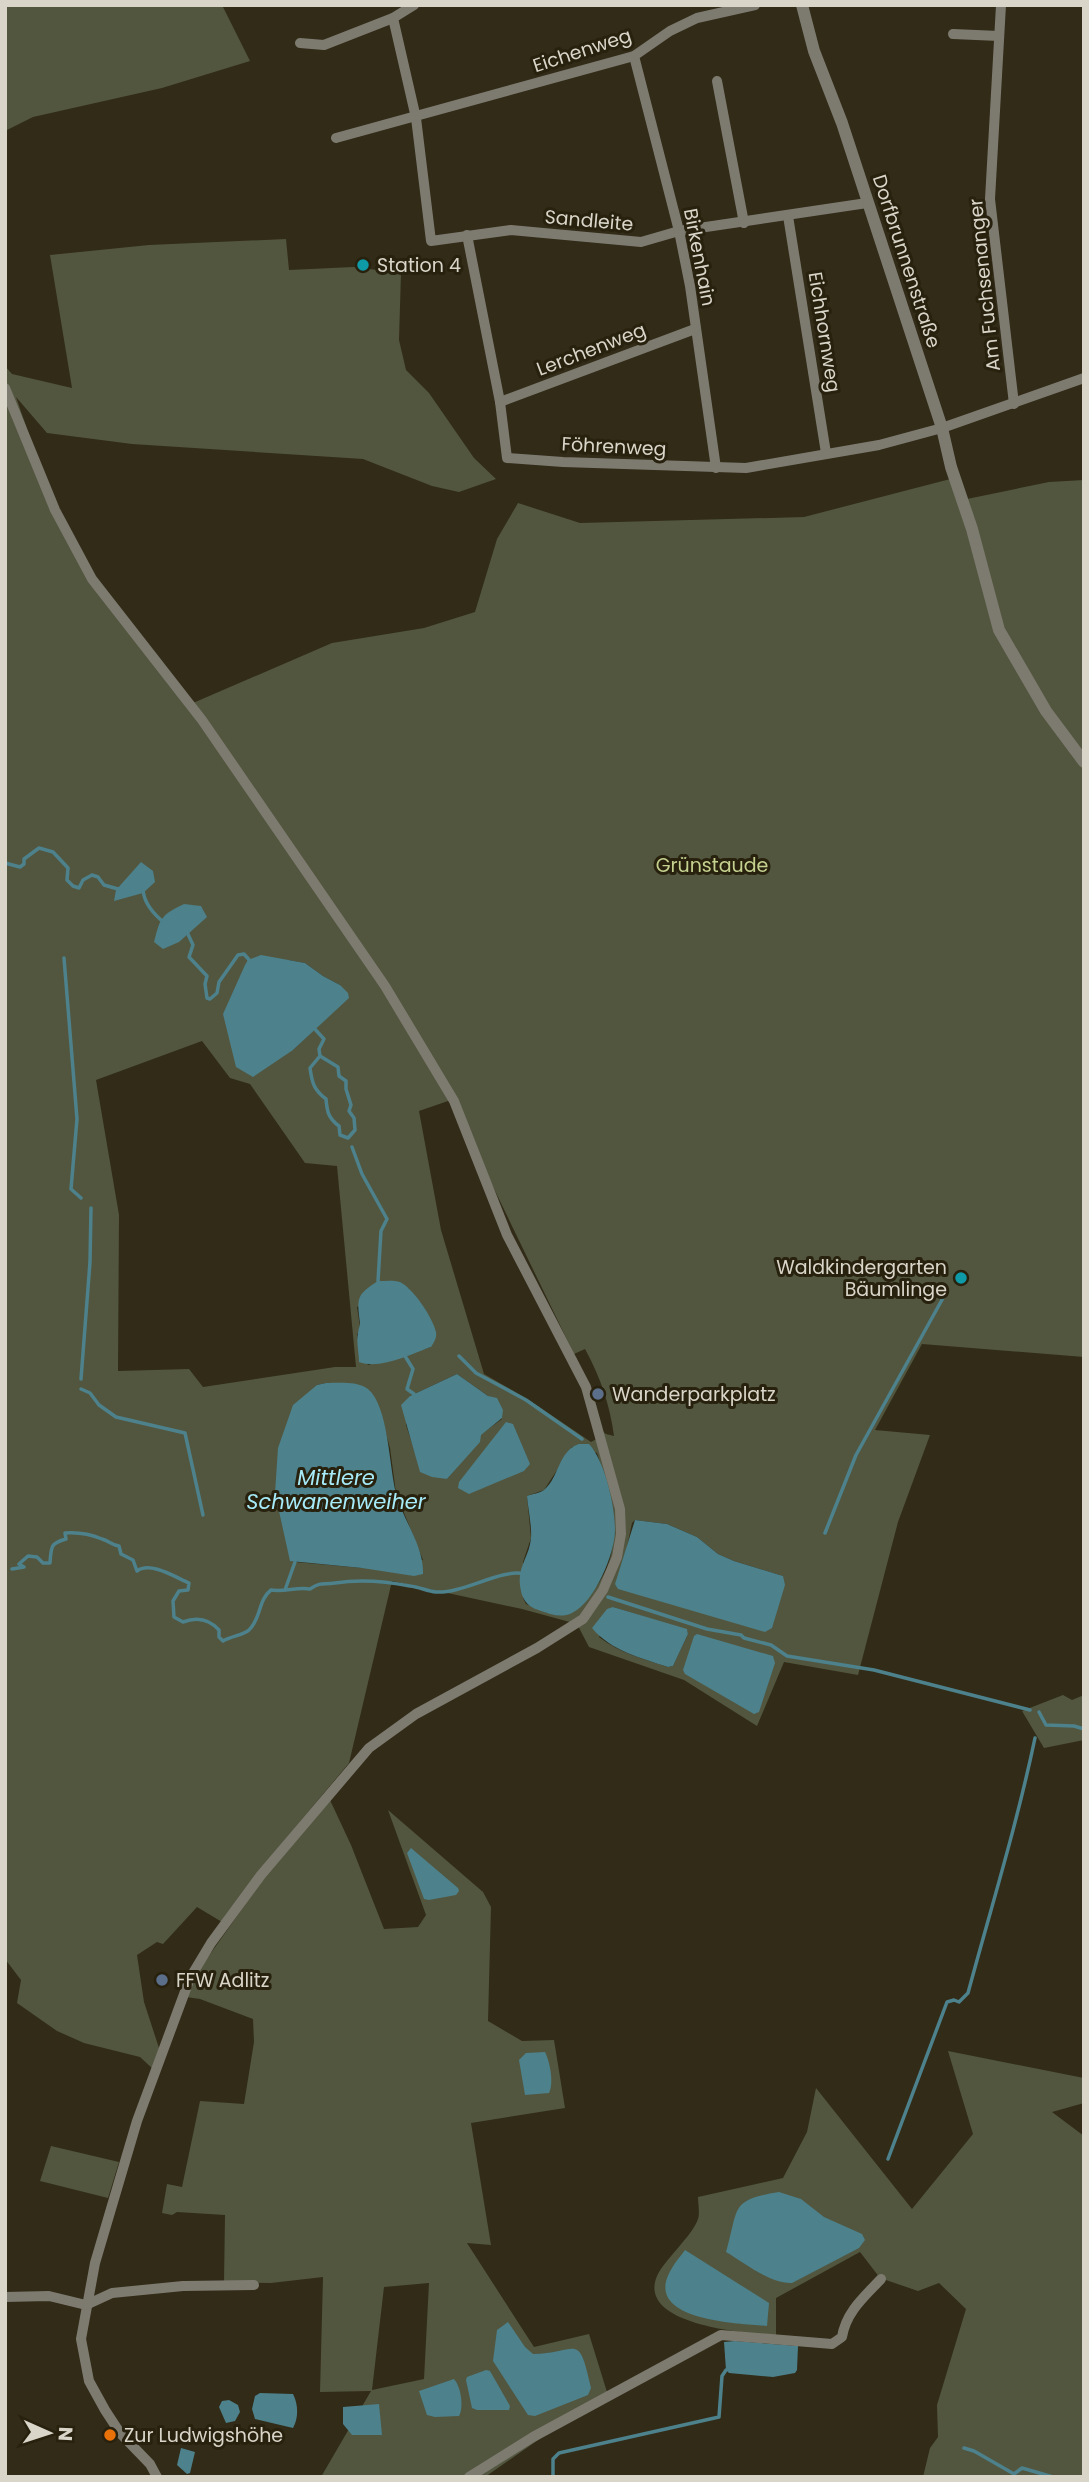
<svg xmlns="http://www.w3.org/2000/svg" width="1089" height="2482" viewBox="0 0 1089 2482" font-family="Poppins,sans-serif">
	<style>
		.green { fill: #52563e; fill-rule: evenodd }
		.water { fill: #4d818c }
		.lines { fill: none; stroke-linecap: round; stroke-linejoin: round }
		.stream { stroke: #4d818c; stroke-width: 3.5 }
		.minor { stroke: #7d7a70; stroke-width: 10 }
		.tertiary { stroke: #7d7a70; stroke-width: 12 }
		.culture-dot { fill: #0f9aa8; stroke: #27210e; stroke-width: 2.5 }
		.service-dot { fill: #5c6f8a; stroke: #27210e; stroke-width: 2.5 }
		.food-dot { fill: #e8710a; stroke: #27210e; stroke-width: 2.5 }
		.labels { text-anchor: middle; stroke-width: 6; stroke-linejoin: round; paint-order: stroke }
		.street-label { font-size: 19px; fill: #d9d5c9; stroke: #27210e }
		.poi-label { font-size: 19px; fill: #d9d5c9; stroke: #27210e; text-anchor: start }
		.park-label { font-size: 19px; fill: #c5d18f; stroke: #27210e }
		.water-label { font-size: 21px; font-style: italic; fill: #a7ebf9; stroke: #27210e }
	</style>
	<rect width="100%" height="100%" fill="#312b17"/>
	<g class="green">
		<polygon points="5,5 222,5 250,61 162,88 33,117 5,131"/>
		<path d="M286 239 289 270 353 267 401 273 399 340 406 370 429 393 474 458 496 479 459 492 432 486 363 459 132 444 47 433 16 397 55 510 92 578 193 703 332 643 424 628 475 612 497 539 518 503 580 523 804 517 958 477 967 499 1049 482 1084 480V1357L922 1344 875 1430 930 1435 898 1522 858 1675 784 1662 757 1726 684 1680 589 1647 577 1624 522 1609 392 1581 349 1763 257 1873 222 1922 197 1907 163 1944 157 1942 137 1955 144 2002 160 2051 153 2069 140 2057 84 2043 57 2031 17 2003 21 1980 5 1959V366L12 374 72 388 50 255 149 245ZM288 960 305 963 323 976 340 985 315 1029 293 1050ZM202 1041 230 1078 250 1084 305 1163 337 1166 356 1367H335L203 1387 189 1369 118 1371 119 1215 96 1080ZM451 1100 574 1354 585 1349C600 1376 610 1405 614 1436L606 1434 602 1431V1436L591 1442 529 1400 484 1374 441 1230 419 1111ZM408 1288 426 1311 431 1347 368 1365 359 1347 357 1335 360 1327 357 1307ZM457 1374 488 1396 502 1419 480 1435 479 1442 447 1479 420 1467 406 1425 410 1396ZM326 1383 345 1384 378 1405 390 1448 396 1493 423 1560 362 1568 295 1562 317 1385ZM572 1447 597 1453C611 1497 627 1547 595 1588 587 1597 559 1607 547 1613L526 1604 523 1598V1562L531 1538 527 1496 544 1490ZM635 1520 667 1524 697 1537 718 1554 734 1561 783 1576 627 1547 632 1523ZM613 1607 687 1630 688 1634 673 1666 668 1667C644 1659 619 1653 599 1637Z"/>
		<polygon points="1063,1695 1072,1700 1084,1695 1084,1740 1044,1748 1022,1711"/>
		<path d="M330 1800 351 1845 384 1929 418 1927 426 1915 388 1810 483 1892 491 1907 488 2021 522 2041 554 2040 565 2108 471 2123 491 2245 467 2243 534 2347 589 2334 607 2392 485 2477H321L371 2391 320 2392 323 2277 271 2283 224 2282 225 2215 177 2212 172 2215 162 2213 167 2184 182 2187 200 2101 244 2104 254 2042 253 2019 200 1999 186 1997 194 1977 264 1878ZM429 2283 424 2379 372 2390 384 2287Z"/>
		<path d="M948 2051 1084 2078V2103L1052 2112 1084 2136V2477H923L930 2448 938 2437 937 2405 966 2309 939 2283 918 2291 880 2278 860 2252 776 2298V2336C748 2333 636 2326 657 2276 665 2259 693 2235 698 2219 700 2213 698 2203 698 2197L783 2178 807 2132 816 2088 912 2209 973 2134Z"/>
		<polygon points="51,2146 119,2162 108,2198 40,2181"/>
	</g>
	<g class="water">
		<polygon points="141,862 153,871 155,882 143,893 114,901 116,890"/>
		<path d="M184 904 201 906 207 917 179 942 163 949 154 942C160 918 161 915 184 904Z"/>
		<polygon points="261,955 305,963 323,976 340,985 348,993 349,998 293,1050 253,1077 236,1067 223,1014 245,965 248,960"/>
		<path d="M378 1281C385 1281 394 1280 400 1282 413 1288 433 1318 436 1332 437 1338 434 1342 431 1347 411 1354 380 1370 359 1362 359 1353 356 1342 358 1333 358 1330 360 1326 360 1323 357 1298 356 1295 378 1281Z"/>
		<polygon points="457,1374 488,1396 497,1398 503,1410 502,1418 481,1435 480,1442 447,1479 432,1477 420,1472 401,1405 410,1396"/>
		<path d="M326 1383C338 1383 358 1381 368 1389 389 1407 389 1467 396 1493 403 1521 424 1545 423 1574L414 1576 362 1568 290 1561 275 1493 278 1448 293 1405 317 1385Z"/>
		<polygon points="506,1422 513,1424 530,1464 524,1471 469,1494 458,1488 459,1482"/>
		<path d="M579 1444H589C605 1461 615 1506 615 1530 615 1553 595 1602 572 1613 562 1618 552 1615 541 1611 532 1608 526 1605 522 1595 514 1568 529 1560 531 1538 532 1527 528 1508 527 1496 532 1494 540 1493 544 1490 559 1478 558 1451 579 1444Z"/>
		<polygon points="635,1520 667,1524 697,1537 718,1554 734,1561 783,1576 785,1585 772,1628 765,1632 618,1589 615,1584"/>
		<path d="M613 1607 687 1629 688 1634 673 1666 668 1667C641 1658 611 1651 592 1628L607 1609Z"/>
		<polygon points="697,1634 773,1656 775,1663 759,1712 754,1714 685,1674 683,1670 694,1636"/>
		<polygon points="411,1848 458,1888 459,1891 456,1895 429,1900 424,1899 407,1853"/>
		<path d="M545 2052C550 2062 554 2083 549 2093L525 2095 519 2060 526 2053Z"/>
		<path d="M779 2192 801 2199 824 2217 862 2234 865 2240 859 2248 792 2283C770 2284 745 2263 726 2252 739 2208 729 2200 779 2192Z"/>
		<path d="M685 2250 769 2303 767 2326C738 2323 639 2321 672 2268 675 2262 681 2256 685 2250Z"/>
		<path d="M508 2322 525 2347 533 2354C579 2353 578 2330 591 2388L588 2395 535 2416 528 2415 493 2361 497 2330Z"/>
		<polygon points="735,2341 798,2346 797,2370 795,2373 773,2377 729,2373 726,2370 724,2342"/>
		<polygon points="486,2370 490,2371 510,2406 509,2410 477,2410 472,2408 466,2380 467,2377"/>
		<path d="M454 2379C461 2387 464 2407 459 2416L435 2417 427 2415 419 2391Z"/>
		<path d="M260 2393 293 2394C298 2404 299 2417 293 2428L255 2419 252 2409 255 2396Z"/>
		<polygon points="229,2400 238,2405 240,2412 235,2421 226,2423 219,2407 222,2401"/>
		<polygon points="379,2404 382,2435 352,2435 343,2424 343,2407"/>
		<polygon points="181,2448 195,2452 190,2473 187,2474 177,2465"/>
	</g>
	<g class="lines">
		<g class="stream">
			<polyline points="5,863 20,867 24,864 24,859 39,848 53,852 68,868 67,880 73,886 79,888 83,880 92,875 98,877 104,885 118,889"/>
			<path d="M143 888C143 901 152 912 161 920"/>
			<polyline points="187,932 193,945 189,957 207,976 205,984 207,998 210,999 217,993 219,982 238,955 244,954 251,962"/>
			<polyline points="64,958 77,1119 71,1189 81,1198"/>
			<path d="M312 1026 324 1039 319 1049 320 1056 338 1067 339 1076 346 1081V1089L351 1105 349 1111 354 1118 355 1130 348 1138 340 1135 339 1126C328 1118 327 1111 326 1099 314 1090 312 1083 310 1068L320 1056"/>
			<polyline points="352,1147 362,1174 387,1219 381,1231 378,1281"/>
			<polyline points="405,1356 413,1369 407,1389 414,1394"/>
			<polyline points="459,1356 476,1373 526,1400 582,1439"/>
			<polyline points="81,1379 90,1262 91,1208"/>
			<polyline points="81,1389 90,1393 99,1405 116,1417 185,1433 203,1515"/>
			<polyline points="825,1533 856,1455 943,1298"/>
			<path d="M12 1569 24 1567 19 1564 28 1556 37 1557 43 1563H50C51 1546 51 1543 66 1539L65 1533C78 1532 90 1534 102 1539 109 1541 112 1545 119 1546L121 1554 133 1560 137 1571C150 1561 175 1577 189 1583L188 1590 179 1591 173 1601 174 1617 183 1622C196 1617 209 1619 219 1630V1637L223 1641C231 1636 244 1635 249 1630 261 1619 258 1600 271 1590 284 1592 297 1587 310 1589 322 1581 323 1585 335 1583 360 1579 385 1581 410 1586 419 1587 427 1591 436 1592 462 1594 503 1568 524 1574"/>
			<polyline points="285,1590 295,1562"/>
			<polyline points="608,1597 707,1629 741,1635 744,1638 771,1645 787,1656 874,1670 1030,1710"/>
			<polyline points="1039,1712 1046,1725 1074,1726 1084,1729"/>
			<path d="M888 2159 947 2002 954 2000 959 2002 968 1993C991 1908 1017 1824 1035 1738"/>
			<polyline points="964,2448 974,2451 1014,2474 1022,2468 1053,2477"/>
			<polyline points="553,2477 553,2459 559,2453 719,2417 722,2376 726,2370"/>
		</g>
		<g class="minor">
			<polyline points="1001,5 990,199 1014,404"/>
			<polyline points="393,18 416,118 431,241 511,230 641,242 679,231 867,203"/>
			<polyline points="953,34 999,36"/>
			<polyline points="300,43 324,45 393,18 414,5"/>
			<polyline points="634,56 679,231 690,286 716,468"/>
			<polyline points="717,81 744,223"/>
			<polyline points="336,138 634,56 670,31 697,18 755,5"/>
			<polyline points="788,216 826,453"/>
			<polyline points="467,235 500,402 507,458 563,462 746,468 879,445 942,428 1084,378"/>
			<polyline points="5,388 55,510 92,579 202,720 385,986 454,1101 507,1235 586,1387 620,1509 621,1534 617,1557 603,1590 583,1619 537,1648 416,1714 369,1748 261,1875 211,1943 190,1978 137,2121 95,2263 81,2339 89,2381 105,2410 120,2433 150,2464 157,2477"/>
			<polyline points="500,402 695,329"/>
			<polyline points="5,2297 49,2296 86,2305 112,2293 183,2286 254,2285"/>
			<path d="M469 2477 533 2437 721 2335 832 2344 842 2337C846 2312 864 2297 881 2279"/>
		</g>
		<polyline class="tertiary" points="802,5 814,51 842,123 942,428 951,467 972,529 999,630 1046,711 1084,762"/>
	</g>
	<g class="culture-dot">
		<circle cx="363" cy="265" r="7"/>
		<circle cx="961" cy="1278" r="7"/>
	</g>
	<g class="service-dot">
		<circle cx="598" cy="1394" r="7"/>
		<circle cx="162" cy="1980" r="7"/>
	</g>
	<circle class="food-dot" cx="110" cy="2435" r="7"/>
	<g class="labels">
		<g class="street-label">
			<text transform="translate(582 50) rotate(-18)" y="7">Eichenweg</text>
			<text transform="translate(589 220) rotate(5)" y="7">Sandleite</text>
			<text transform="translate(700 257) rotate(79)" y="7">Birkenhain</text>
			<text transform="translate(907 261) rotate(72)" y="7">Dorfbrunnenstraße</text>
			<text transform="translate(984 285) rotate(-96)" y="7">Am Fuchsenanger</text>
			<text transform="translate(825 332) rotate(81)" y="7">Eichhornweg</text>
			<text transform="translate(591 349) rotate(-21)" y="7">Lerchenweg</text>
			<text transform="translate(614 446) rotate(3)" y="7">Föhrenweg</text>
		</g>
		<g class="poi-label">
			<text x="377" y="272">Station 4</text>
			<text x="947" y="1274" text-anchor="end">Waldkindergarten<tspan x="947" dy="22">Bäumlinge</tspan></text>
			<text x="612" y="1401">Wanderparkplatz</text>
			<text x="176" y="1987">FFW Adlitz</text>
			<text x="124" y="2442">Zur Ludwigshöhe</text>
		</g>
		<g class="park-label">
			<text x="712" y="872">Grünstaude</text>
		</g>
		<g class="water-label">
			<text x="336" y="1485">Mittlere<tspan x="336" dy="24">Schwanenweiher</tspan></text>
		</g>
	</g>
	<rect width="1089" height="2482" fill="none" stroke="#d9d5c9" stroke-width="14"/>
	<g transform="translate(49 2433) rotate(93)" stroke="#27210e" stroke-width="5" paint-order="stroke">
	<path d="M0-5L12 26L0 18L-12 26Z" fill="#d9d5c9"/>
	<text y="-10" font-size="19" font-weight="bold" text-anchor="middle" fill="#d9d5c9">N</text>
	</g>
</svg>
